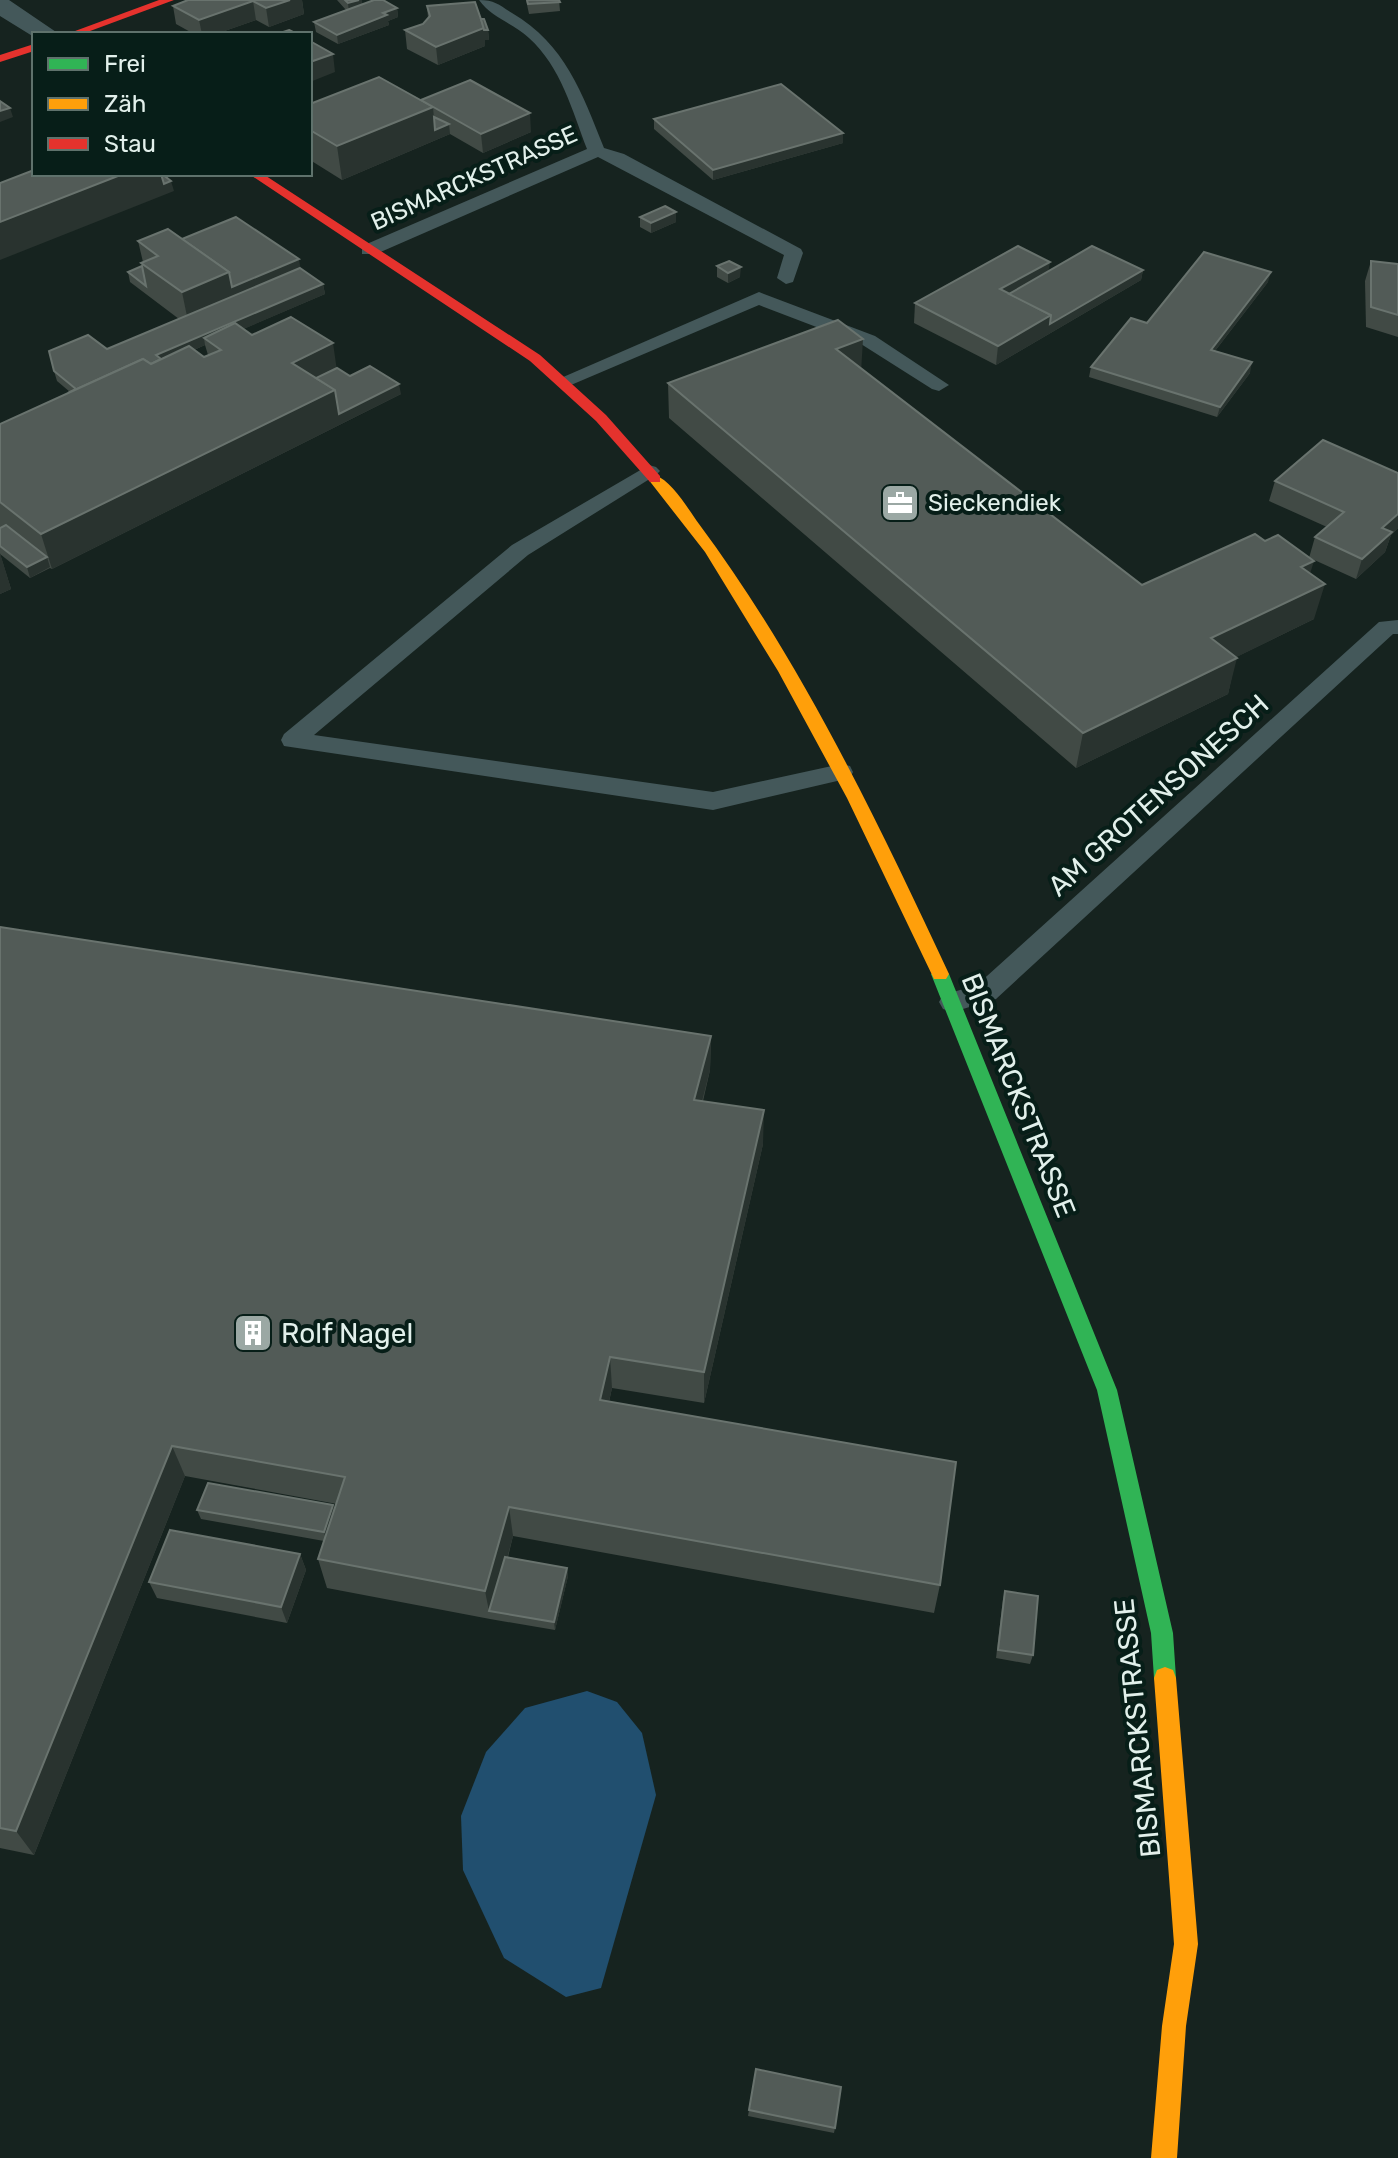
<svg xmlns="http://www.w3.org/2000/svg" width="1398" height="2158" viewBox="0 0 1398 2158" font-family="Rubik,sans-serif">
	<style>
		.water { fill: #214f6f }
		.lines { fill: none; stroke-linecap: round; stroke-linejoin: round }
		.lane { fill: #44585a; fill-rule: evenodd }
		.street { fill: #44585a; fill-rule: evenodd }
		.fast { fill: #30b455; fill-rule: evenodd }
		.slow { fill: #ff9f0a; fill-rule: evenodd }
		.jam { fill: #e5322d; fill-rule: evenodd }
		.wall { fill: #414a45; fill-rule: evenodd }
		.shaded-wall { fill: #29332f }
		.building { fill: #525b57; stroke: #69736e; stroke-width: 2 }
		.labels { text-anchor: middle; stroke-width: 8; stroke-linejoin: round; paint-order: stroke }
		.far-street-label { font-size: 24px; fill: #e2f0eb; stroke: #071e18 }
		.far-poi-label { font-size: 24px; fill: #e2f0eb; stroke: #071e18; text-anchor: start }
		.street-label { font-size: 28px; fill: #e2f0eb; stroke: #071e18 }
		.poi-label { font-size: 28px; fill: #e2f0eb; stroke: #071e18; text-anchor: start }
	</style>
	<rect width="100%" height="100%" fill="#16231f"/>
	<polygon class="water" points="587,1691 617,1702 642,1733 656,1795 601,1988 566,1997 504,1958 463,1870 461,1816 486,1752 525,1708"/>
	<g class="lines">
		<g class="lane">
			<path d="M479 0C495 0 499 5 512 13 565 44 582 93 604 148L624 154 801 249 803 253 793 282 786 284 777 278 784 255 598 157 376 254H362V246L587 149C572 110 561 67 529 38 513 23 492 18 479 0Z"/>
			<polygon points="759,292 875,336 949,385 939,391 932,389 861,344 759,305 571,385 564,387 554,381"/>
			<polygon points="649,465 656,467 660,471 656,475 528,555 314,735 713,792 841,764 850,766 853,772 850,778 713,810 284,746 281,740 284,734 512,545"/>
			<polygon points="1398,620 1398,634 1393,634 996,999 953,1012 943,1009 939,1002 943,995 977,985 1379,622"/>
		</g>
		<polygon class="street" points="0,0 9,0 59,34 34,34 34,37 0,16"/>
		<polygon class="fast" points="940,968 949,974 1117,1390 1173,1633 1176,1678 1173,1686 1165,1689 1157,1686 1154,1678 1151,1633 1097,1390 931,974"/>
		<g class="slow">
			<path d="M655 475C672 481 688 509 699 524 801 661 877 820 949 974L946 979H934L847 798 778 671 705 552 648 479Z"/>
			<polygon points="1165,1667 1173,1670 1176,1678 1198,1944 1186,2026 1177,2158 1151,2158 1162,2026 1174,1944 1154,1678 1157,1670"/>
		</g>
		<g class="jam">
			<polygon points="159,0 174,0 82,34 67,34"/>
			<polygon points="34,44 34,51 0,62 0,55"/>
			<polygon points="249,174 263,174 540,355 606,415 660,476 660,482 650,482 596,421 530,361"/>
		</g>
	</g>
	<g class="wall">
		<polygon points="188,0 302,0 304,14 269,27 256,20 216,34 194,34 176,24 173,6"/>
		<polygon points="337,0 362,0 362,4 397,8 398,17 388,21 389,25 338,44 316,32 314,22 346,10"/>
		<polygon points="526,0 559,0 560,11 529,14"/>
		<polygon points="427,6 488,30 489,40 485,40 485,46 438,65 407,49 405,30 423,24 428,18"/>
		<polygon points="421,100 531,132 483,153 450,134 342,180 310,160 310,104"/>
		<polygon points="654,119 843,143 713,180 654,129"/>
		<polygon points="676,212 676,222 651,233 640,227 640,217"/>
		<path d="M182 239 300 268 323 284 325 294 243 329 252 335 337 368 350 376 401 394 52 569 50 568 30 578 0 554 11 589 0 594V424L70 392 57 381 54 371 179 319 130 282 128 272 142 266 141 263 143 262 138 241ZM205 345 208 355 204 357 194 350Z"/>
		<polygon points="1371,261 1398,264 1398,337 1366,327 1365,281"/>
		<polygon points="717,266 740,277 728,283 717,277"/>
		<polygon points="1143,270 1141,280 996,365 914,323 915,303 1048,271"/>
		<polygon points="1268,282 1215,351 1250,373 1217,417 1089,377 1091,367 1147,323"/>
		<polygon points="861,368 1142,585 1265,541 1309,558 1315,537 1327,527 1269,501 1275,481 1398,473 1398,528 1391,535 1385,552 1356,579 1310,558 1310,573 1314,619 1236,657 1228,694 1076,768 669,418 668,383"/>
		<polygon points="0,927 711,1036 710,1070 703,1101 763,1144 704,1403 612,1388 609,1402 940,1585 934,1613 513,1536 508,1557 567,1568 568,1576 555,1630 490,1619 327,1588 318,1559 324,1541 201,1519 197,1510 334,1510 337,1504 185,1476 34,1855 0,1848"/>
		<polygon points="300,1554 306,1570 287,1623 157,1598 149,1582"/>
		<polygon points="1005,1591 1033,1655 1030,1664 996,1658 1003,1599"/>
		<polygon points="756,2069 835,2128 834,2133 748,2116"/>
	</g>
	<g class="shaded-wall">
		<polygon points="290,0 302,0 304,14 269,27 266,8"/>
		<polygon points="359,0 362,0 363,9 349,13 348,3"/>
		<polygon points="253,1 256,20 216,34 202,34 199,20"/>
		<polygon points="397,8 398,17 388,21 389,25 338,44 337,35"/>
		<polygon points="484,28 488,30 489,40 485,40 485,46 438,65 436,47"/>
		<polygon points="333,54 335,72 310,82 310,62"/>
		<polygon points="433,107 435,130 449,124 450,134 342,180 337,146"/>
		<polygon points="10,108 13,117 0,122 0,111"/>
		<polygon points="530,113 531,132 483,153 481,134"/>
		<polygon points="843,133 843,143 713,180 713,170"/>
		<polygon points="120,174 161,174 171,181 174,191 0,260 0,222"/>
		<polygon points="676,212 676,222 651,233 651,223"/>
		<polygon points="299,259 302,278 189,326 182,292 229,272"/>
		<polygon points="1050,262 1047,281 1008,303 1000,289"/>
		<polygon points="741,267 740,277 728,283 728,273"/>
		<polygon points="1143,270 1141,280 996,365 998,346 1051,315"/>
		<polygon points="1271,272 1268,282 1208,360 1211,350"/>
		<polygon points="323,284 325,294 211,343 204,338 205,345 158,366 156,355"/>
		<polygon points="863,339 861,373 836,349"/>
		<polygon points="333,343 338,378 307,393 292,363"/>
		<polygon points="1252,362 1250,373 1217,417 1220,407"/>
		<polygon points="399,384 401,394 52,569 41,534 335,390"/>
		<polygon points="1398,514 1398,528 1391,535 1385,552 1356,579 1362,559 1382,528"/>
		<polygon points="0,553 11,589 0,594"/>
		<polygon points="47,557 50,567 30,578 27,567"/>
		<polygon points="1314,561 1304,593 1325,584 1314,619 1202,674 1211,638 1301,567"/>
		<polygon points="1237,658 1228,694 1076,768 1083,733"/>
		<polygon points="711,1036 710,1070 694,1133 694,1100"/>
		<polygon points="764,1110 763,1144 704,1403 704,1372"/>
		<polygon points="610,1357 612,1388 602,1431 600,1400"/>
		<polygon points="172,1446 185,1476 34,1855 16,1831"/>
		<polygon points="333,1505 336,1514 326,1541 324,1532"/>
		<polygon points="509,1507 513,1536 493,1611 489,1611 485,1591"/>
		<polygon points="300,1554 306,1570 287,1623 281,1607"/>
		<polygon points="567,1568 568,1576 555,1630 554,1622"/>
	</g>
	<g class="building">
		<polygon points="188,0 290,0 266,8 253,1 199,20 173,6"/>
		<polygon points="345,0 359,0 348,3"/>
		<polygon points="374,0 383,0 397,8 383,13 387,15 337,35 314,22"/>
		<polygon points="527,0 559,0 560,2 528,4"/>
		<polygon points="475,2 484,28 436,47 405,30 423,24 430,16 427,6"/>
		<polygon points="481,19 484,19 488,30 484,30"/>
		<polygon points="289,30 297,34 277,34"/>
		<polygon points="310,41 333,54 310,62"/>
		<polygon points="379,77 433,107 337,146 310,130 310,104"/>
		<polygon points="470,80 530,113 481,134 421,100"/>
		<polygon points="781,84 843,133 713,170 654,119"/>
		<polygon points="0,101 10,108 0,111"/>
		<polygon points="434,117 449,124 435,130"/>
		<polygon points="34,170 34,174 123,174 0,222 0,183"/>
		<polygon points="161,174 162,174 171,181 164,184"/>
		<polygon points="665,206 676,212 651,223 640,217"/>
		<polygon points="236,217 299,259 232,287 229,272 182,239"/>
		<polygon points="168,229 229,272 182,292 141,263 158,256 138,241"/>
		<polygon points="1018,246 1050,262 1000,289 1051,315 998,346 915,303"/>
		<polygon points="1092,246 1143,270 1050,324 1051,315 1009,294"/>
		<polygon points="1204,252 1271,272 1211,350 1252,362 1220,407 1091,367 1131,318 1147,323"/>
		<polygon points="729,261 741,267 728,273 717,266"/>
		<polygon points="1371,261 1398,264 1398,315 1371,307"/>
		<polygon points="142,266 146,286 128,272"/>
		<polygon points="300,268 323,284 156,355 161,359 151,364 143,359 68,393 76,389 54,371 49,351 88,335 107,349"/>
		<polygon points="291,317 333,343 292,363 335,390 41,534 0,502 0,424 143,359 151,364 189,346 204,357 221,350 204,338 235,323 252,335"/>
		<polygon points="838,320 863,339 836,349 1142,585 1255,534 1265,541 1278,535 1314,561 1301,567 1325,584 1211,638 1237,658 1083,733 668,383"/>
		<polygon points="370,366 399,384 339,414 335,390 316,378 337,368 350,376"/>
		<polygon points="1323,440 1398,473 1398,514 1382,528 1392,532 1362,559 1315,537 1344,512 1275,481"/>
		<polygon points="6,525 47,557 27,567 0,546 0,528"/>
		<polygon points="0,927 711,1036 694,1100 764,1110 704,1372 610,1357 600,1400 956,1462 940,1585 509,1507 485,1591 318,1559 345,1477 172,1446 16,1831 0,1828"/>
		<polygon points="208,1483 333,1505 324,1532 197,1510"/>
		<polygon points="170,1530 300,1554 281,1607 149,1582"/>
		<polygon points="505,1557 567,1568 554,1622 489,1611"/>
		<polygon points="1005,1591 1038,1596 1033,1655 998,1650"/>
		<polygon points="756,2069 841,2087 835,2128 749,2110"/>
	</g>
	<defs>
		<g id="office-square" transform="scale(2)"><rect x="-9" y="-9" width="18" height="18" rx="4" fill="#9ba8a4" stroke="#071e18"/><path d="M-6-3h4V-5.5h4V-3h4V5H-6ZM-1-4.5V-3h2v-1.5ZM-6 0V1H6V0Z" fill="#fff"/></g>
		<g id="building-square" transform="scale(2)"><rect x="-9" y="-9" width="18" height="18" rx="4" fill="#9ba8a4" stroke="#071e18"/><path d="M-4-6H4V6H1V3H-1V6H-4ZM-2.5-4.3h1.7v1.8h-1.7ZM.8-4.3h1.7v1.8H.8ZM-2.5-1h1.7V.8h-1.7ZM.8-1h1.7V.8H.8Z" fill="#fff"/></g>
	</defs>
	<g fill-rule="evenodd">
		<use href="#office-square" x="900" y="503"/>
		<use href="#building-square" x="253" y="1333"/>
	</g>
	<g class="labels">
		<g class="far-street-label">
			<text transform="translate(474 178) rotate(-24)" y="8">BISMARCKSTRASSE</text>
		</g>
		<g class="far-poi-label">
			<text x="928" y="511">Sieckendiek</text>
		</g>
		<g class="street-label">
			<text transform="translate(1158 795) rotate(-42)" y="10">AM GROTENSONESCH</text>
			<text transform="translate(1019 1095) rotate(68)" y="10">BISMARCKSTRASSE</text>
			<text transform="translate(1137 1728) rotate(-96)" y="10">BISMARCKSTRASSE</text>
		</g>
		<g class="poi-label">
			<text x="281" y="1343">Rolf Nagel</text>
		</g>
	</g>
	<rect x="32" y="32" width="280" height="144" fill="#071e18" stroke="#5f726c" stroke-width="2"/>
	<rect x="48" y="58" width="40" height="12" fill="#30b455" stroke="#5f726c" stroke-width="2"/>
	<text x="104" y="72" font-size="24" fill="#e2f0eb">Frei</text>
	<rect x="48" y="98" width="40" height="12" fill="#ff9f0a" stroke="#5f726c" stroke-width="2"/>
	<text x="104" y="112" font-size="24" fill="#e2f0eb">Zäh</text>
	<rect x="48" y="138" width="40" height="12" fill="#e5322d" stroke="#5f726c" stroke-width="2"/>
	<text x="104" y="152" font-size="24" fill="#e2f0eb">Stau</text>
</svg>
